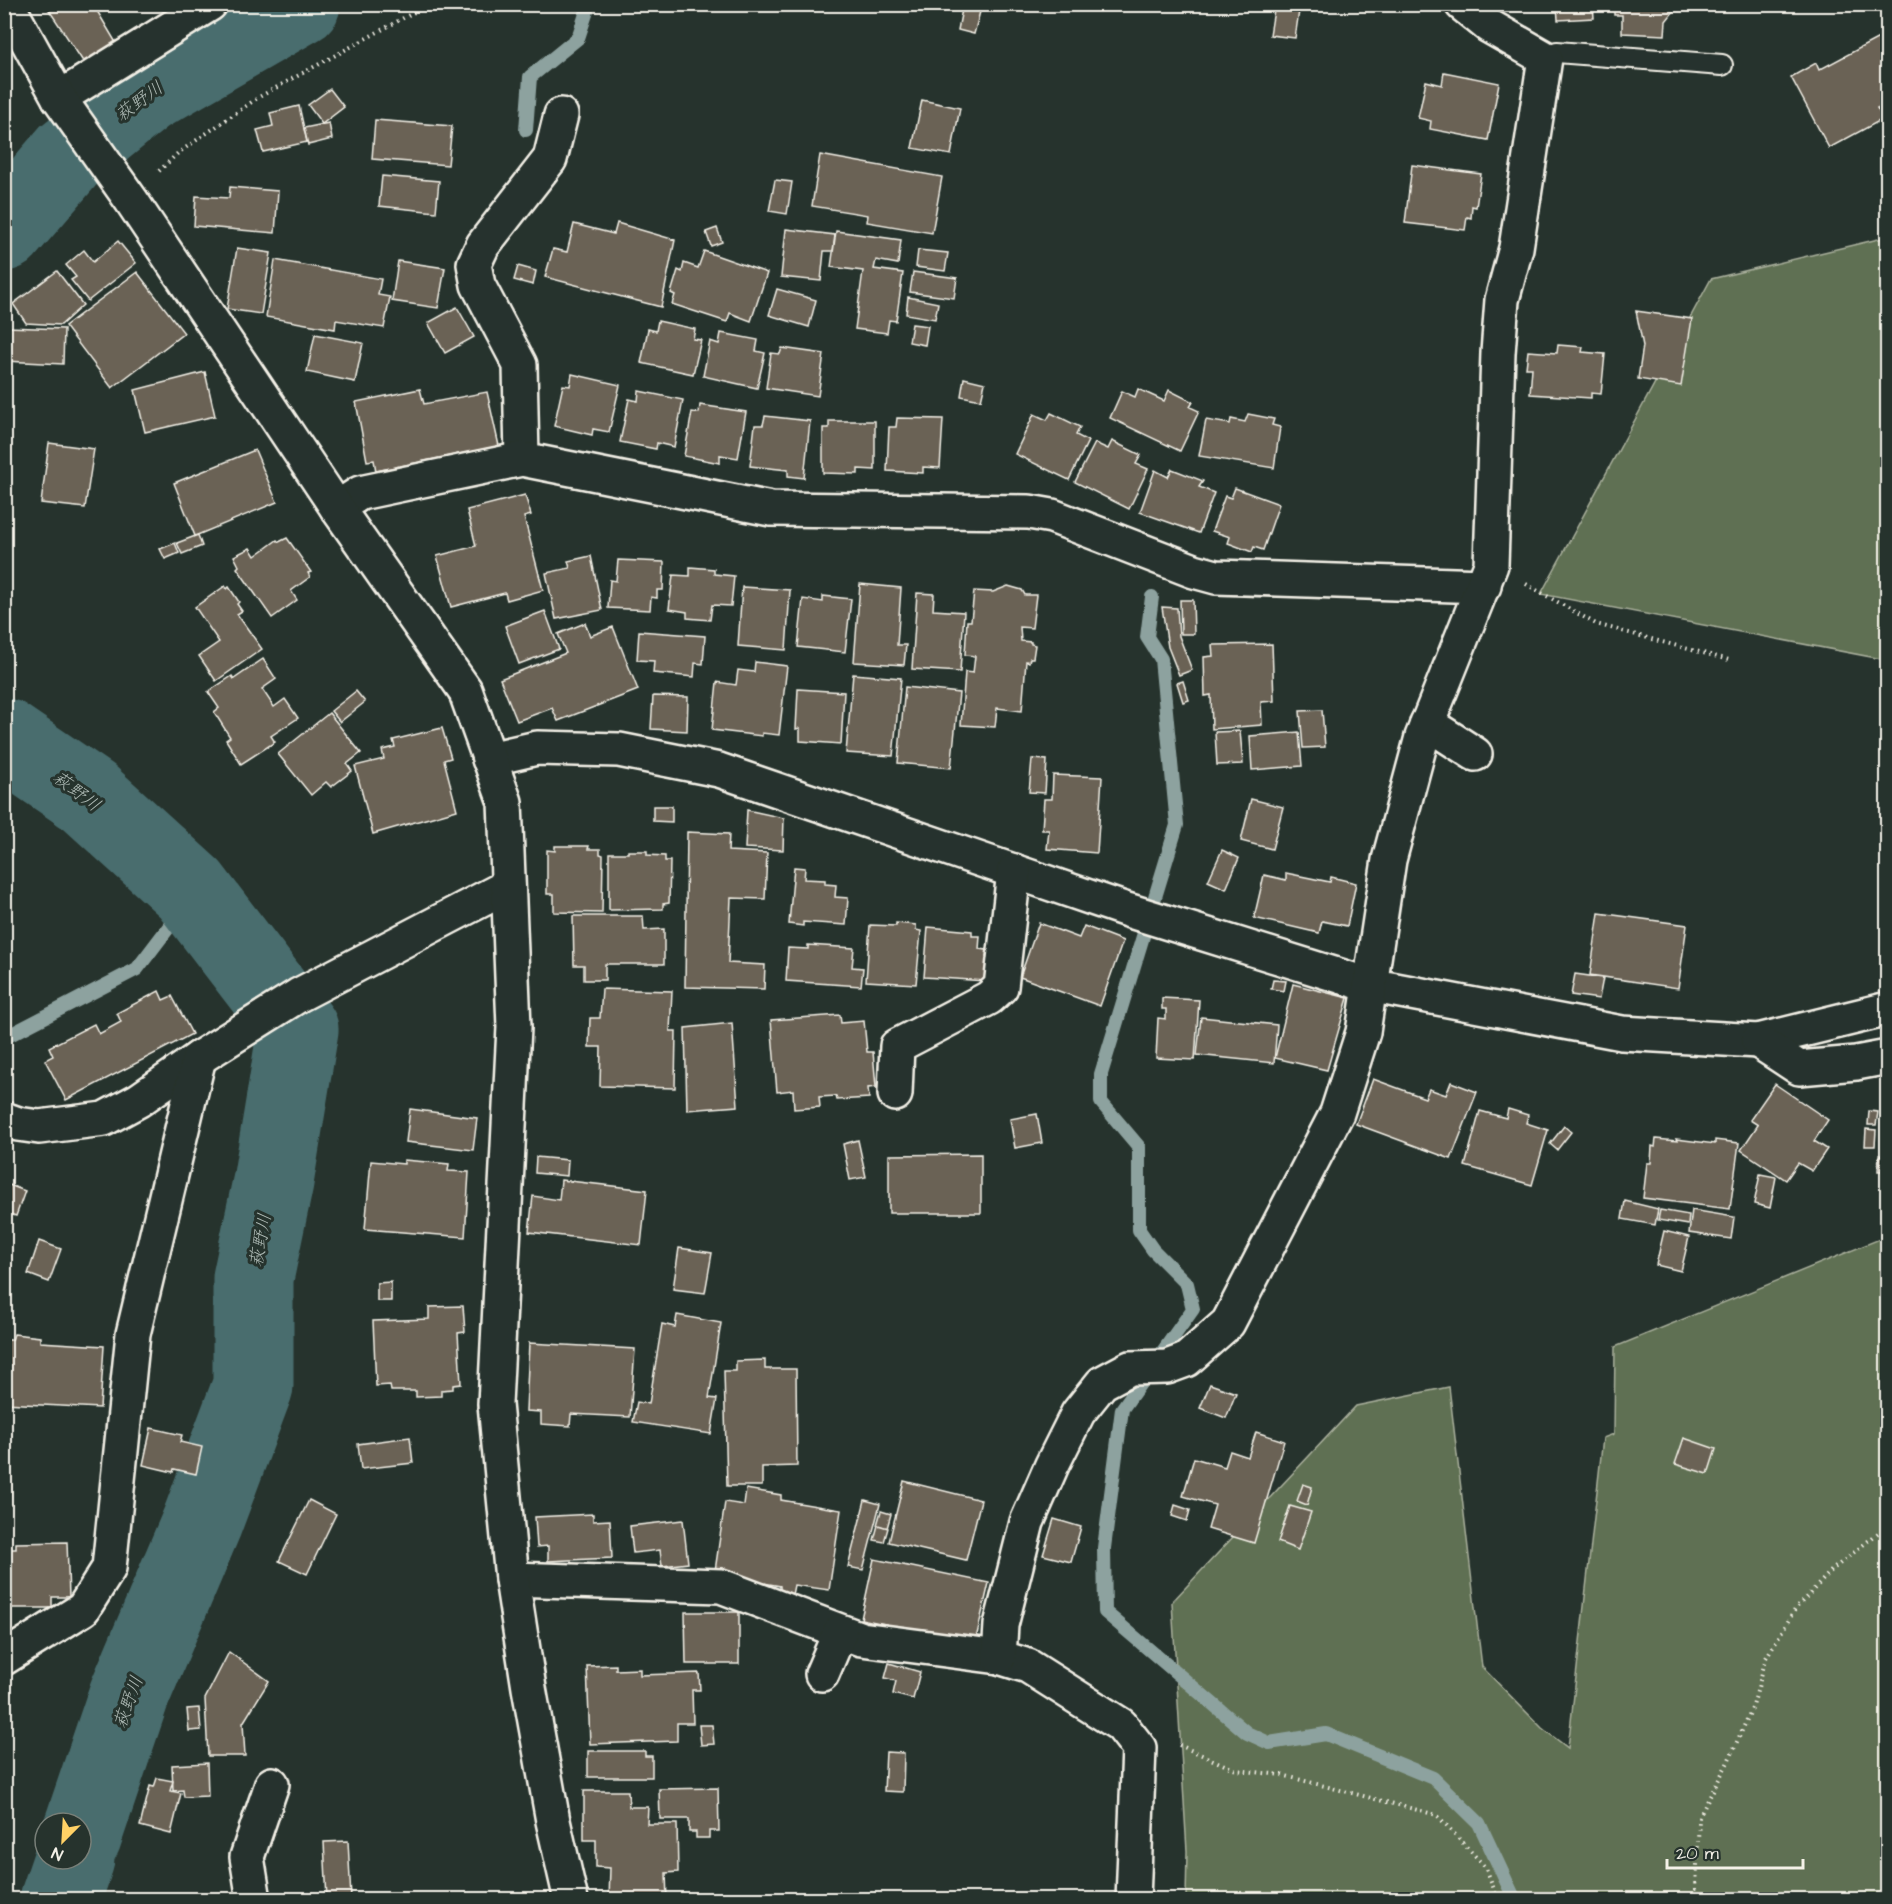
<svg xmlns="http://www.w3.org/2000/svg" width="1892" height="1904" viewBox="0 0 1892 1904" font-family="'Architects Daughter','Klee One',sans-serif">
	<style>
		.green { fill: #5f7052; stroke: #aab09d; stroke-width: 1.5 }
		.lines { fill: none; stroke-linecap: round; stroke-linejoin: round }
		.stream { stroke: #8da29f; stroke-width: 14 }
		.river { stroke: #496d6e; stroke-width: 81 }
		.building { fill: #6b6255; stroke: #f4f1e8; stroke-width: 1.5 }
		.service-casing { stroke: #f4f1e8; stroke-width: 24 }
		.minor-casing { stroke: #f4f1e8; stroke-width: 38 }
		.tertiary-casing { stroke: #f4f1e8; stroke-width: 38 }
		.path { stroke: #f4f1e8; stroke-width: 4; stroke-dasharray: 1.5 4.5; stroke-linecap: butt }
		.service { stroke: #26332d; stroke-width: 20 }
		.minor { stroke: #26332d; stroke-width: 33 }
		.tertiary { stroke: #26332d; stroke-width: 33 }
		.labels { text-anchor: middle; stroke-width: 6; stroke-linejoin: round; paint-order: stroke }
		.water-label { font-size: 18px; font-style: italic; fill: #b0bcb7; stroke: #26332d }
	</style>
	<rect width="100%" height="100%" fill="#26332d"/>
	<filter id="ink" filterUnits="userSpaceOnUse"><feTurbulence type="fractalNoise" baseFrequency=".0167" numOctaves="2"/><feDisplacementMap in="SourceGraphic" scale="12" xChannelSelector="R" yChannelSelector="G"/><feConvolveMatrix kernelMatrix="1 2 1 2 8 2 1 2 1" color-interpolation-filters="sRGB"/></filter>
	<g filter="url(#ink)">
		<g class="green">
			<polygon points="1887,237 1887,660 1541,594 1711,279"/>
			<polygon points="1887,1236 1887,1899 1186,1899 1187,1851 1172,1602 1356,1406 1449,1387 1482,1667 1542,1728 1568,1748 1603,1438 1614,1434 1615,1347"/>
		</g>
		<g class="lines">
			<g class="stream">
				<polyline points="526,130 530,77 578,38 587,11 587,4"/>
				<polyline points="1152,597 1147,637 1161,659 1177,825 1101,1074 1101,1102 1139,1147 1139,1230 1153,1250 1187,1284 1193,1309 1122,1409 1104,1548 1105,1612 1247,1733 1269,1743 1326,1734 1433,1778 1479,1823 1515,1900"/>
				<polyline points="4,1038 137,969 194,894"/>
			</g>
			<g class="river">
				<polyline points="4,231 69,155 144,94 300,4"/>
				<polyline points="4,739 89,797 190,889 298,1030 273,1182 253,1278 253,1386 202,1522 129,1695 81,1837"/>
				<polyline points="60,1900 74,1859"/>
			</g>
		</g>
		<g class="building">
			<polygon points="51,4 93,4 118,46 86,66 47,7"/>
			<polygon points="963,4 981,8 974,34 958,30"/>
			<polygon points="1275,4 1300,4 1295,38 1270,35"/>
			<polygon points="1557,4 1593,4 1594,18 1558,20"/>
			<polygon points="1614,4 1677,4 1678,6 1666,21 1665,35 1622,33 1622,15 1614,15"/>
			<polygon points="1888,33 1888,102 1877,108 1883,119 1829,148 1791,77 1816,63 1819,70"/>
			<polygon points="1444,72 1499,83 1488,140 1430,129 1431,121 1418,118 1426,81 1442,85"/>
			<polygon points="330,89 344,107 322,124 308,105"/>
			<polygon points="922,100 960,108 951,155 912,148"/>
			<polygon points="299,106 307,142 263,152 257,130 273,126 270,113"/>
			<polygon points="375,120 452,126 448,165 372,159"/>
			<polygon points="329,123 332,139 308,145 304,128"/>
			<polygon points="820,155 942,177 932,233 867,222 868,215 812,206"/>
			<polygon points="1412,165 1481,174 1476,207 1472,206 1471,218 1467,217 1465,230 1405,223"/>
			<polygon points="382,176 439,181 436,212 379,206"/>
			<polygon points="775,180 792,182 787,214 769,211"/>
			<polygon points="230,187 278,191 275,233 194,226 196,196 229,198"/>
			<polygon points="617,223 675,240 661,307 545,277 553,249 567,252 574,224 614,234"/>
			<polygon points="717,228 722,242 711,246 706,232"/>
			<polygon points="786,229 835,235 833,251 824,251 821,281 781,277"/>
			<polygon points="836,231 901,240 898,264 876,260 874,269 903,273 896,321 889,320 887,333 855,329 863,271 831,267"/>
			<polygon points="118,241 136,263 88,301 71,280 76,277 66,265 84,250 93,262"/>
			<polygon points="237,248 271,253 261,314 227,309"/>
			<polygon points="918,250 948,253 945,271 916,267"/>
			<polygon points="704,251 767,273 751,321 730,313 727,322 672,304 675,295 671,293 678,270 682,272 684,263 698,268"/>
			<polygon points="275,260 381,279 378,295 390,297 384,328 336,320 335,329 266,317"/>
			<polygon points="398,261 445,268 438,308 392,301"/>
			<polygon points="518,266 536,271 533,285 514,280"/>
			<polygon points="57,271 83,305 61,325 26,323 13,304"/>
			<polygon points="137,272 184,333 112,388 65,326"/>
			<polygon points="913,272 957,278 954,298 910,292"/>
			<polygon points="777,289 816,300 809,327 769,315"/>
			<polygon points="908,297 938,303 935,319 906,314"/>
			<polygon points="457,307 474,337 445,353 428,323"/>
			<polygon points="1636,311 1692,319 1681,386 1638,379 1643,346"/>
			<polygon points="658,321 695,329 693,339 701,340 693,374 641,363 648,329 656,331"/>
			<polygon points="912,324 928,326 925,345 909,342"/>
			<polygon points="6,327 64,329 63,364 5,361"/>
			<polygon points="721,333 758,340 756,351 765,353 757,388 703,376 710,341 719,344"/>
			<polygon points="315,334 363,343 355,382 307,372"/>
			<polygon points="1558,345 1583,347 1582,352 1605,354 1601,394 1591,393 1591,398 1530,394 1532,368 1526,368 1528,351 1557,353"/>
			<polygon points="782,348 824,354 818,396 766,388 771,353 780,354"/>
			<polygon points="205,372 215,416 145,432 135,390"/>
			<polygon points="572,374 620,385 609,432 593,429 592,435 554,426 563,385 570,386"/>
			<polygon points="964,378 985,383 981,400 961,396"/>
			<polygon points="420,389 424,404 487,392 499,446 376,471 374,460 367,461 356,402"/>
			<polygon points="1138,389 1164,401 1169,390 1193,402 1190,407 1199,411 1180,451 1110,418 1122,391 1135,397"/>
			<polygon points="639,391 683,400 674,447 657,443 656,449 620,442 629,399 638,401"/>
			<polygon points="700,405 746,412 738,458 720,455 720,463 684,456 692,412 699,413"/>
			<polygon points="1051,413 1080,427 1076,435 1088,441 1069,480 1015,454 1034,414 1047,420"/>
			<polygon points="1248,414 1274,419 1272,425 1280,427 1274,468 1199,456 1206,420 1230,424 1231,419 1245,422"/>
			<polygon points="765,416 810,421 804,478 788,476 788,470 750,466 755,425 763,425"/>
			<polygon points="897,418 943,419 940,468 923,467 923,473 887,471 889,427 896,427"/>
			<polygon points="829,421 875,421 875,470 858,469 858,474 823,473 823,428 829,428"/>
			<polygon points="1112,441 1141,455 1136,464 1148,469 1129,509 1075,482 1095,443 1108,449"/>
			<polygon points="49,443 94,449 85,508 41,503"/>
			<polygon points="255,450 277,502 195,536 174,483"/>
			<polygon points="1172,469 1203,481 1199,487 1214,493 1199,533 1140,512 1155,470 1168,477"/>
			<polygon points="1235,488 1279,504 1263,550 1254,547 1252,552 1228,543 1230,537 1212,531 1225,496 1231,498"/>
			<polygon points="525,495 531,515 524,517 543,590 507,600 505,593 451,607 437,556 476,546 467,510"/>
			<polygon points="198,535 202,546 182,554 177,543"/>
			<polygon points="287,538 311,572 308,573 310,577 291,591 297,600 272,618 237,568 239,566 234,556 250,548 255,556 277,540 279,542"/>
			<polygon points="175,543 179,553 165,559 160,549"/>
			<polygon points="591,556 602,610 556,619 546,573 570,568 568,561"/>
			<polygon points="618,560 664,562 663,590 657,590 657,598 651,597 650,610 608,608 610,580 616,581"/>
			<polygon points="690,567 714,569 714,574 734,576 731,606 712,605 710,620 687,618 687,612 669,609 673,575 690,576"/>
			<polygon points="860,584 901,588 897,645 906,645 904,665 854,662"/>
			<polygon points="225,586 227,589 229,587 239,602 237,604 242,611 237,614 262,649 216,681 199,656 219,642 195,607"/>
			<polygon points="1008,586 1022,590 1025,595 1036,595 1032,628 1020,627 1021,641 1031,642 1031,644 1035,645 1033,658 1030,658 1029,662 1026,661 1022,711 997,708 995,727 961,725 965,672 973,673 975,656 965,655 967,621 971,621 974,591 993,592"/>
			<polygon points="742,587 790,590 786,650 738,646"/>
			<polygon points="917,593 934,594 933,610 964,612 960,672 912,669"/>
			<polygon points="823,596 851,599 845,652 798,647 803,599 823,602"/>
			<polygon points="1180,600 1193,600 1194,634 1181,634"/>
			<polygon points="1162,607 1177,608 1179,636 1192,670 1179,675 1168,647"/>
			<polygon points="545,611 559,649 519,664 505,626"/>
			<polygon points="585,623 590,636 613,627 638,690 558,721 552,708 517,721 500,679 566,653 558,634"/>
			<polygon points="639,631 705,636 703,664 695,663 694,677 653,673 654,661 637,660"/>
			<polygon points="1272,644 1274,701 1261,702 1262,725 1212,729 1211,695 1205,696 1204,657 1213,656 1212,645"/>
			<polygon points="263,659 276,679 262,689 274,707 285,699 298,718 271,736 275,742 241,764 226,740 230,737 214,712 219,708 208,692 232,676 234,679"/>
			<polygon points="755,662 787,666 779,735 762,733 762,736 712,730 717,682 736,685 738,670 754,672"/>
			<polygon points="853,674 901,678 893,756 846,753"/>
			<polygon points="1183,681 1189,700 1183,702 1177,683"/>
			<polygon points="905,687 959,693 951,768 898,763"/>
			<polygon points="798,689 844,692 841,744 800,741 800,728 796,729"/>
			<polygon points="356,691 365,702 340,722 331,711"/>
			<polygon points="653,696 688,697 687,731 651,729"/>
			<polygon points="1322,710 1325,747 1303,748 1300,711"/>
			<polygon points="329,713 361,753 347,764 352,771 331,787 326,782 311,795 278,754"/>
			<polygon points="442,728 451,758 444,760 457,810 373,834 355,766 384,759 382,750 395,747 393,740"/>
			<polygon points="1240,731 1243,764 1217,765 1215,732"/>
			<polygon points="1299,732 1302,766 1252,770 1250,736"/>
			<polygon points="1032,759 1047,760 1045,793 1029,792"/>
			<polygon points="1053,775 1102,777 1097,853 1047,849 1049,830 1042,830 1044,799 1052,799"/>
			<polygon points="1251,799 1283,807 1272,849 1241,841"/>
			<polygon points="653,806 672,806 672,822 653,821"/>
			<polygon points="747,810 784,818 783,850 745,848"/>
			<polygon points="687,832 729,834 728,851 767,853 765,899 731,898 728,963 765,965 764,989 685,987"/>
			<polygon points="555,846 589,846 588,849 600,849 600,854 603,855 602,913 554,912 554,894 547,894 547,850 555,851"/>
			<polygon points="1222,850 1239,858 1226,889 1208,881"/>
			<polygon points="628,851 647,851 647,855 665,856 665,861 670,861 669,903 663,904 663,909 609,910 609,853 628,853"/>
			<polygon points="794,867 805,868 804,879 825,880 825,884 836,885 835,897 848,898 846,925 803,922 803,926 789,924"/>
			<polygon points="1286,873 1330,882 1331,877 1356,883 1347,926 1322,921 1319,933 1254,918 1264,875 1286,880"/>
			<polygon points="1599,913 1687,925 1678,988 1590,975"/>
			<polygon points="573,916 643,916 644,930 664,929 664,964 605,964 605,980 584,980 584,965 574,965"/>
			<polygon points="896,923 916,925 916,930 921,931 916,984 866,981 870,925 896,926"/>
			<polygon points="1039,923 1079,938 1084,926 1123,941 1100,1006 1020,977"/>
			<polygon points="928,927 972,931 972,936 980,936 979,949 987,950 986,956 988,956 986,981 924,977"/>
			<polygon points="808,945 854,948 852,967 863,968 861,986 786,981 788,948 808,949"/>
			<polygon points="1575,974 1603,978 1599,999 1571,995"/>
			<polygon points="1273,980 1286,981 1284,991 1271,989"/>
			<polygon points="1293,984 1348,998 1327,1070 1275,1058"/>
			<polygon points="602,989 672,991 670,1031 676,1031 675,1088 600,1086 601,1047 589,1047 590,1018 600,1018"/>
			<polygon points="159,991 163,1000 172,996 192,1034 66,1100 45,1060 53,1056 49,1047 94,1024 99,1034 121,1022 117,1013"/>
			<polygon points="1162,998 1199,1000 1195,1060 1156,1058 1158,1018 1166,1019 1166,1009 1162,1009"/>
			<polygon points="840,1015 841,1023 864,1021 867,1052 873,1052 876,1087 868,1088 869,1098 837,1100 836,1096 819,1097 820,1107 794,1109 793,1090 777,1092 771,1020"/>
			<polygon points="1201,1017 1277,1025 1274,1063 1197,1055"/>
			<polygon points="732,1023 738,1106 687,1110 685,1028"/>
			<polygon points="1373,1079 1425,1098 1429,1089 1446,1095 1451,1082 1477,1092 1451,1159 1356,1124"/>
			<polygon points="1775,1084 1828,1120 1814,1141 1827,1149 1812,1171 1798,1163 1786,1180 1741,1150 1758,1125 1750,1120"/>
			<polygon points="410,1109 477,1118 473,1150 406,1142"/>
			<polygon points="1508,1109 1528,1115 1526,1123 1548,1130 1532,1185 1465,1166 1480,1111 1506,1118"/>
			<polygon points="1869,1111 1878,1112 1876,1125 1868,1125"/>
			<polygon points="1037,1114 1042,1143 1015,1148 1010,1119"/>
			<polygon points="1564,1126 1571,1132 1557,1150 1550,1144"/>
			<polygon points="1866,1129 1876,1130 1875,1146 1865,1146"/>
			<polygon points="1656,1139 1677,1141 1676,1139 1715,1144 1715,1140 1739,1143 1730,1209 1643,1198 1647,1163 1651,1163 1652,1146 1655,1147"/>
			<polygon points="858,1140 866,1177 850,1180 843,1144"/>
			<polygon points="981,1154 981,1213 889,1213 889,1155"/>
			<polygon points="1879,1155 1888,1156 1888,1171 1878,1171"/>
			<polygon points="536,1157 568,1160 567,1176 535,1173"/>
			<polygon points="404,1160 449,1164 448,1171 469,1172 465,1237 365,1229 371,1161 404,1164"/>
			<polygon points="1760,1174 1776,1177 1770,1208 1754,1204"/>
			<polygon points="561,1180 647,1190 641,1245 529,1232 533,1196 559,1200"/>
			<polygon points="4,1183 25,1191 16,1216 4,1212"/>
			<polygon points="1625,1201 1658,1209 1655,1225 1622,1219"/>
			<polygon points="1660,1210 1689,1215 1688,1225 1658,1220"/>
			<polygon points="1692,1210 1734,1217 1731,1239 1689,1233"/>
			<polygon points="1664,1231 1689,1237 1681,1271 1656,1265"/>
			<polygon points="39,1241 61,1249 49,1282 28,1274"/>
			<polygon points="679,1248 712,1253 705,1293 673,1289"/>
			<polygon points="391,1282 391,1301 377,1301 377,1283"/>
			<polygon points="463,1306 465,1332 458,1333 461,1384 453,1385 453,1389 441,1390 441,1396 416,1397 416,1391 391,1391 390,1385 376,1386 373,1321 429,1319 429,1307"/>
			<polygon points="677,1315 721,1323 709,1398 717,1399 711,1434 633,1422 637,1402 649,1404 662,1324 675,1327"/>
			<polygon points="14,1334 40,1337 40,1342 104,1346 100,1408 4,1403 4,1340 12,1340"/>
			<polygon points="529,1343 635,1349 630,1417 571,1414 570,1426 541,1424 541,1412 526,1411"/>
			<polygon points="765,1360 765,1369 796,1369 797,1466 762,1467 762,1486 727,1486 724,1371 736,1371 736,1361"/>
			<polygon points="1210,1384 1236,1393 1226,1418 1200,1408"/>
			<polygon points="151,1428 182,1435 180,1442 202,1447 196,1474 174,1469 173,1472 143,1465"/>
			<polygon points="1256,1432 1284,1441 1254,1543 1208,1529 1215,1505 1183,1496 1194,1458 1225,1467 1230,1451 1248,1457"/>
			<polygon points="410,1437 413,1463 361,1469 358,1444"/>
			<polygon points="1684,1438 1716,1449 1708,1474 1675,1464"/>
			<polygon points="4,1460 12,1461 10,1505 4,1504"/>
			<polygon points="904,1481 981,1500 966,1560 889,1542"/>
			<polygon points="1303,1484 1312,1487 1307,1505 1297,1501"/>
			<polygon points="746,1489 781,1495 781,1500 841,1510 829,1590 794,1585 792,1595 780,1593 780,1586 741,1579 742,1576 715,1571 725,1502 744,1505"/>
			<polygon points="309,1500 336,1514 307,1574 279,1561"/>
			<polygon points="865,1500 880,1504 863,1570 848,1567"/>
			<polygon points="1175,1505 1190,1510 1187,1521 1172,1516"/>
			<polygon points="1290,1506 1311,1512 1298,1550 1278,1542"/>
			<polygon points="881,1511 891,1514 887,1528 877,1525"/>
			<polygon points="593,1514 593,1521 610,1520 612,1558 548,1561 548,1546 537,1547 535,1517"/>
			<polygon points="1054,1519 1081,1527 1071,1562 1043,1555"/>
			<polygon points="683,1520 688,1563 662,1566 660,1550 633,1553 630,1526"/>
			<polygon points="878,1525 888,1528 884,1542 874,1540"/>
			<polygon points="67,1542 69,1597 52,1597 52,1608 4,1608 4,1549 16,1549 16,1543"/>
			<polygon points="874,1559 989,1583 975,1643 861,1619"/>
			<polygon points="685,1612 739,1612 739,1664 686,1664"/>
			<polygon points="229,1652 269,1681 243,1723 245,1756 208,1756 205,1699"/>
			<polygon points="889,1663 920,1672 913,1699 893,1694 896,1681 885,1678"/>
			<polygon points="616,1665 616,1670 640,1669 640,1675 699,1673 700,1690 692,1690 693,1723 677,1723 677,1741 590,1744 587,1666"/>
			<polygon points="199,1708 201,1730 189,1731 187,1709"/>
			<polygon points="699,1725 712,1725 714,1744 701,1745"/>
			<polygon points="588,1751 645,1751 645,1756 652,1756 652,1777 588,1777"/>
			<polygon points="886,1752 904,1753 903,1792 884,1791"/>
			<polygon points="207,1763 208,1796 184,1797 183,1790 173,1791 172,1765"/>
			<polygon points="157,1778 173,1781 170,1791 181,1793 171,1834 140,1826 150,1786 154,1787"/>
			<polygon points="718,1788 719,1831 709,1831 709,1838 696,1838 696,1832 689,1832 689,1819 660,1819 659,1789"/>
			<polygon points="584,1791 628,1791 629,1807 648,1807 647,1824 677,1824 678,1872 666,1873 667,1900 609,1900 610,1868 596,1867 596,1840 584,1840"/>
			<polygon points="348,1841 351,1898 327,1899 324,1842"/>
		</g>
		<g class="lines">
			<g class="service-casing">
				<polyline id="service" points="1545,58 1557,52 1722,65"/>
			</g>
			<g class="minor-casing">
				<g id="minor">
					<polyline points="59,98 210,4"/>
					<polyline points="522,459 520,365 478,285 474,264 483,245 550,159 561,115"/>
					<polyline points="337,508 360,493 522,459 771,509 1029,512 1052,516 1194,571 1216,577 1484,586"/>
					<polyline points="1427,723 1475,754"/>
					<polyline points="489,759 537,748 619,750 719,770 1127,910 1369,985 1622,1033 1758,1041 1888,1009"/>
					<polyline points="1758,1041 1799,1068 1856,1063 1888,1057"/>
					<polyline points="895,1094 897,1046 989,998 1001,987 1014,871"/>
					<polyline points="4,1119 18,1124 39,1127 104,1119 139,1100 199,1058 299,995 508,886"/>
					<polyline points="512,1579 721,1586 861,1639 999,1657 1028,1666 1121,1725 1139,1748 1133,1900"/>
					<polyline points="999,1657 1001,1625 1027,1522 1052,1465 1078,1413 1102,1383 1130,1368 1167,1367 1186,1360 1228,1323 1337,1113 1363,1032 1389,860 1422,737 1491,565 1498,353 1502,300 1516,248 1545,58 1489,26 1462,4"/>
					<polyline points="4,1658 83,1609 109,1568 133,1334 199,1058"/>
					<polyline points="822,1674 840,1632"/>
					<polyline points="254,1900 247,1857 272,1784"/>
				</g>
			</g>
			<g class="tertiary-casing">
				<polyline id="tertiary" points="7,4 59,98 131,200 337,508 465,690 505,802 514,1027 495,1404 512,1579 529,1688 553,1821 571,1900"/>
			</g>
			<g class="path">
				<polyline points="159,171 178,153 259,97 429,4"/>
				<polyline points="1526,584 1596,624 1729,660"/>
				<polyline points="1179,1745 1236,1770 1282,1775 1437,1815 1486,1868 1498,1900"/>
				<polyline points="1702,1900 1696,1889 1699,1817 1727,1764 1753,1706 1766,1658 1796,1608 1832,1570 1888,1525"/>
			</g>
			<use href="#service" class="service"/>
			<use href="#minor" class="minor"/>
			<use href="#tertiary" class="tertiary"/>
		</g>
	</g>
	<g class="labels">
		<g class="water-label">
			<text transform="translate(139 101) rotate(-36)" y="6">萩野川</text>
			<text transform="translate(77 791) rotate(37)" y="6">萩野川</text>
			<text transform="translate(260 1240) rotate(-80)" y="6">萩野川</text>
			<text transform="translate(128 1702) rotate(-70)" y="6">萩野川</text>
		</g>
	</g>
	<rect width="1892" height="1904" fill="none" stroke="#26332d" stroke-width="24"/>
	<rect x="12" y="12" width="1868" height="1880" fill="none" stroke="#f4f1e8" stroke-width="2" filter="url(#ink)"/>
	<g transform="translate(63 1841) rotate(204)"><circle r="28" fill="#26332d" stroke="#787f78" stroke-width="1.5"/>
	<path d="M0-4.5L10 22L0 15L-10 22Z" fill="#ffd166"/>
	<text y="-9" font-size="16" font-weight="bold" text-anchor="middle" fill="#f4f1e8">N</text>
	</g>
	<path d="M1667 1859v9h136v-9" fill="none" stroke="#f4f1e8" stroke-width="3"/>
	<text x="1676" y="1859" font-size="18" fill="#f4f1e8" stroke="#26332d" stroke-width="4.5" paint-order="stroke">20 m</text>
</svg>
